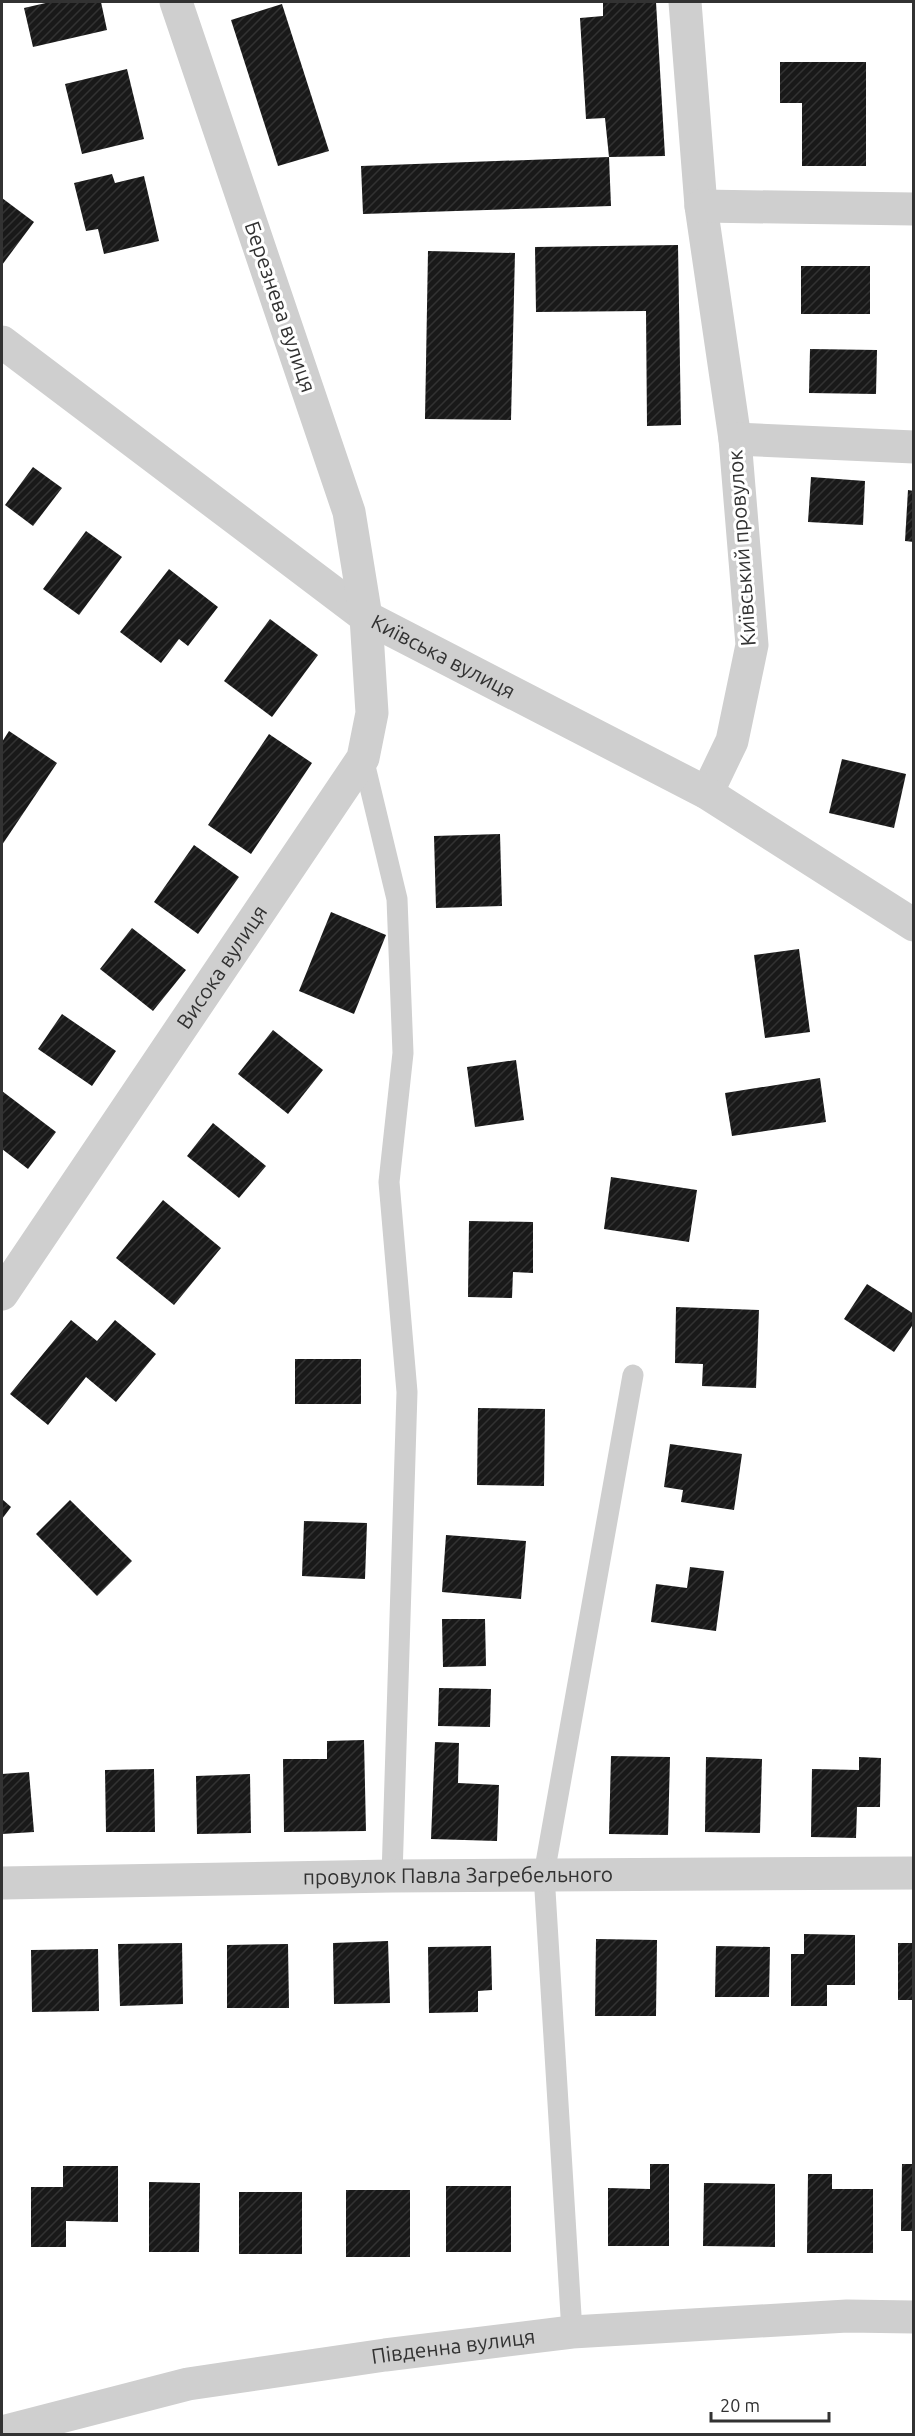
<svg xmlns="http://www.w3.org/2000/svg" width="915" height="2436" viewBox="0 0 915 2436" font-family="Ubuntu,sans-serif">
	<style>
		.building { fill: url(#building-hatch) }
		.lines { fill: none; stroke-linecap: round; stroke-linejoin: round }
		.service { stroke: #cfcfcf; stroke-width: 21 }
		.minor { stroke: #cfcfcf; stroke-width: 33 }
		.labels { text-anchor: middle; stroke-width: 6; stroke-linejoin: round; paint-order: stroke }
		.street-label { font-size: 21px; fill: #323232; stroke: #fff }
	</style>
	<defs>
		<pattern id="building-hatch" width="6" height="6" patternUnits="userSpaceOnUse" patternTransform="scale(1.5)"><rect width="6" height="6" fill="#191919"/><path d="M-1 1l2-2M0 6l6-6M5 7l2-2" fill="none" stroke="#323232"/></pattern>
	</defs>
	<rect width="100%" height="100%" fill="#fff"/>
	<g class="building">
		<polygon points="50,2 101,2 107,30 33,47 24,8"/>
		<polygon points="603,2 656,2 665,156 609,157 605,118 586,119 580,18 603,16"/>
		<polygon points="282,4 329,151 278,166 231,20"/>
		<polygon points="780,62 866,62 866,166 802,166 802,103 780,103"/>
		<polygon points="127,69 144,139 82,154 65,84"/>
		<polygon points="609,157 611,206 363,214 361,166"/>
		<polygon points="112,174 115,183 144,176 159,241 104,254 98,229 86,231 74,183"/>
		<polygon points="2,198 34,222 2,265"/>
		<polygon points="678,245 681,425 647,426 646,311 536,312 535,247"/>
		<polygon points="428,251 515,253 511,420 425,419"/>
		<rect x="801" y="266" width="69" height="48"/>
		<polygon points="810,349 877,350 876,394 809,393"/>
		<polygon points="33,467 62,488 33,526 5,505"/>
		<polygon points="811,477 865,481 863,525 808,522"/>
		<polygon points="908,490 914,491 914,542 905,541"/>
		<polygon points="86,531 122,557 79,615 43,589"/>
		<polygon points="169,569 218,607 188,646 179,639 161,663 120,632"/>
		<polygon points="270,619 318,655 272,717 224,681"/>
		<polygon points="9,731 57,763 2,845 2,742"/>
		<polygon points="269,734 312,763 251,854 208,825"/>
		<polygon points="842,759 906,774 894,828 829,813"/>
		<polygon points="500,834 502,906 436,908 434,836"/>
		<polygon points="194,845 239,877 198,934 154,902"/>
		<polygon points="331,912 386,935 354,1014 299,991"/>
		<polygon points="132,928 186,970 153,1011 100,969"/>
		<polygon points="799,949 810,1032 765,1038 754,955"/>
		<polygon points="62,1014 116,1051 92,1086 38,1049"/>
		<polygon points="273,1030 323,1070 288,1114 238,1074"/>
		<polygon points="516,1060 524,1120 475,1127 467,1067"/>
		<polygon points="820,1078 826,1122 732,1136 725,1093"/>
		<polygon points="2,1091 56,1132 28,1169 2,1149"/>
		<polygon points="213,1123 266,1166 239,1198 187,1156"/>
		<polygon points="611,1177 697,1190 689,1242 604,1229"/>
		<polygon points="163,1200 221,1248 174,1305 116,1258"/>
		<polygon points="469,1221 533,1222 533,1273 513,1272 512,1298 468,1297"/>
		<polygon points="867,1284 914,1314 914,1323 894,1352 844,1319"/>
		<polygon points="676,1307 759,1310 756,1388 702,1386 703,1364 675,1363"/>
		<polygon points="71,1320 97,1341 115,1320 156,1354 116,1402 86,1377 48,1425 10,1394"/>
		<rect x="295" y="1359" width="66" height="45"/>
		<polygon points="478,1408 545,1409 544,1486 477,1485"/>
		<polygon points="670,1444 742,1454 734,1510 681,1502 683,1490 664,1487"/>
		<polygon points="2,1499 11,1507 2,1519"/>
		<polygon points="70,1500 132,1561 97,1596 36,1534"/>
		<polygon points="304,1521 367,1523 365,1579 302,1576"/>
		<polygon points="446,1535 526,1541 521,1599 442,1592"/>
		<polygon points="690,1567 724,1571 716,1631 651,1622 656,1584 687,1588"/>
		<polygon points="442,1619 485,1619 486,1666 443,1667"/>
		<polygon points="439,1688 491,1689 490,1727 438,1726"/>
		<polygon points="364,1740 366,1831 284,1832 283,1759 327,1759 327,1741"/>
		<polygon points="435,1742 459,1743 458,1783 499,1785 497,1841 431,1839"/>
		<polygon points="611,1756 670,1757 668,1835 609,1834"/>
		<polygon points="706,1757 762,1759 760,1833 705,1832"/>
		<polygon points="859,1757 881,1758 880,1807 857,1807 856,1838 811,1837 812,1769 859,1770"/>
		<polygon points="154,1769 155,1832 106,1832 105,1770"/>
		<polygon points="29,1772 34,1832 2,1834 2,1774"/>
		<polygon points="250,1774 251,1833 197,1834 196,1776"/>
		<polygon points="804,1934 855,1935 855,1985 827,1985 827,2006 791,2006 791,1954 804,1954"/>
		<polygon points="596,1939 657,1940 656,2016 595,2016"/>
		<polygon points="388,1941 390,2003 334,2004 333,1943"/>
		<polygon points="182,1943 183,2004 120,2006 118,1944"/>
		<rect x="898" y="1943" width="16" height="57"/>
		<polygon points="288,1944 289,2008 227,2008 227,1945"/>
		<polygon points="491,1946 492,1990 478,1991 478,2012 429,2013 428,1947"/>
		<polygon points="716,1946 770,1947 769,1997 715,1997"/>
		<polygon points="98,1949 99,2011 32,2012 31,1950"/>
		<polygon points="650,2164 669,2164 669,2246 608,2246 608,2188 650,2189"/>
		<polygon points="902,2164 914,2164 914,2231 901,2231"/>
		<polygon points="63,2166 118,2166 118,2222 66,2221 66,2247 31,2247 31,2187 63,2187"/>
		<polygon points="808,2174 832,2174 832,2189 873,2189 873,2253 807,2253"/>
		<polygon points="149,2182 200,2183 199,2252 149,2252"/>
		<polygon points="704,2183 775,2184 775,2247 703,2246"/>
		<rect x="446" y="2186" width="65" height="66"/>
		<rect x="346" y="2190" width="64" height="67"/>
		<rect x="239" y="2192" width="63" height="62"/>
	</g>
	<g class="lines">
		<g class="service">
			<polyline points="363,758 397,899 403,1053 389,1182 407,1392 392,1876"/>
			<polyline points="572,2332 544,1874 633,1375"/>
		</g>
		<g class="minor">
			<polyline points="685,2 701,206 735,439 752,645 732,741 707,793"/>
			<polyline points="701,206 914,209"/>
			<path id="s1" d="M2 342 366 617 707 793 914 925"/>
			<polyline points="735,439 914,447"/>
			<path id="s2" d="M2 1294 363 758 372 713 366 617 349 512 176 2"/>
			<path id="s3" d="M2 1883 392 1876 914 1873"/>
			<path id="s4" d="M2 2432 188 2384 385 2355 572 2332 847 2316 914 2317"/>
		</g>
	</g>
	<g class="labels">
		<g class="street-label">
			<text transform="translate(280 307) rotate(71)" y="7">Березнева вулиця</text>
			<text transform="translate(742 548) rotate(-94)" y="7">Київський провулок</text>
			<text dy="7" stroke="none"><textPath href="#s1" startOffset="543">Київська вулиця</textPath></text>
			<text dy="7" stroke="none"><textPath href="#s2" startOffset="394">Висока вулиця</textPath></text>
			<text dy="7" stroke="none"><textPath href="#s3" startOffset="456">провулок Павла Загребельного</textPath></text>
			<text dy="7" stroke="none"><textPath href="#s4" startOffset="460">Південна вулиця</textPath></text>
		</g>
	</g>
	<rect width="915" height="2436" fill="none" stroke="#323232" stroke-width="6"/>
	<path d="M711 2412v9h118v-9" fill="none" stroke="#323232" stroke-width="3"/>
	<text x="720" y="2412" font-size="18" fill="#323232" stroke="#ffffff" stroke-width="4.5" paint-order="stroke">20 m</text>
</svg>
